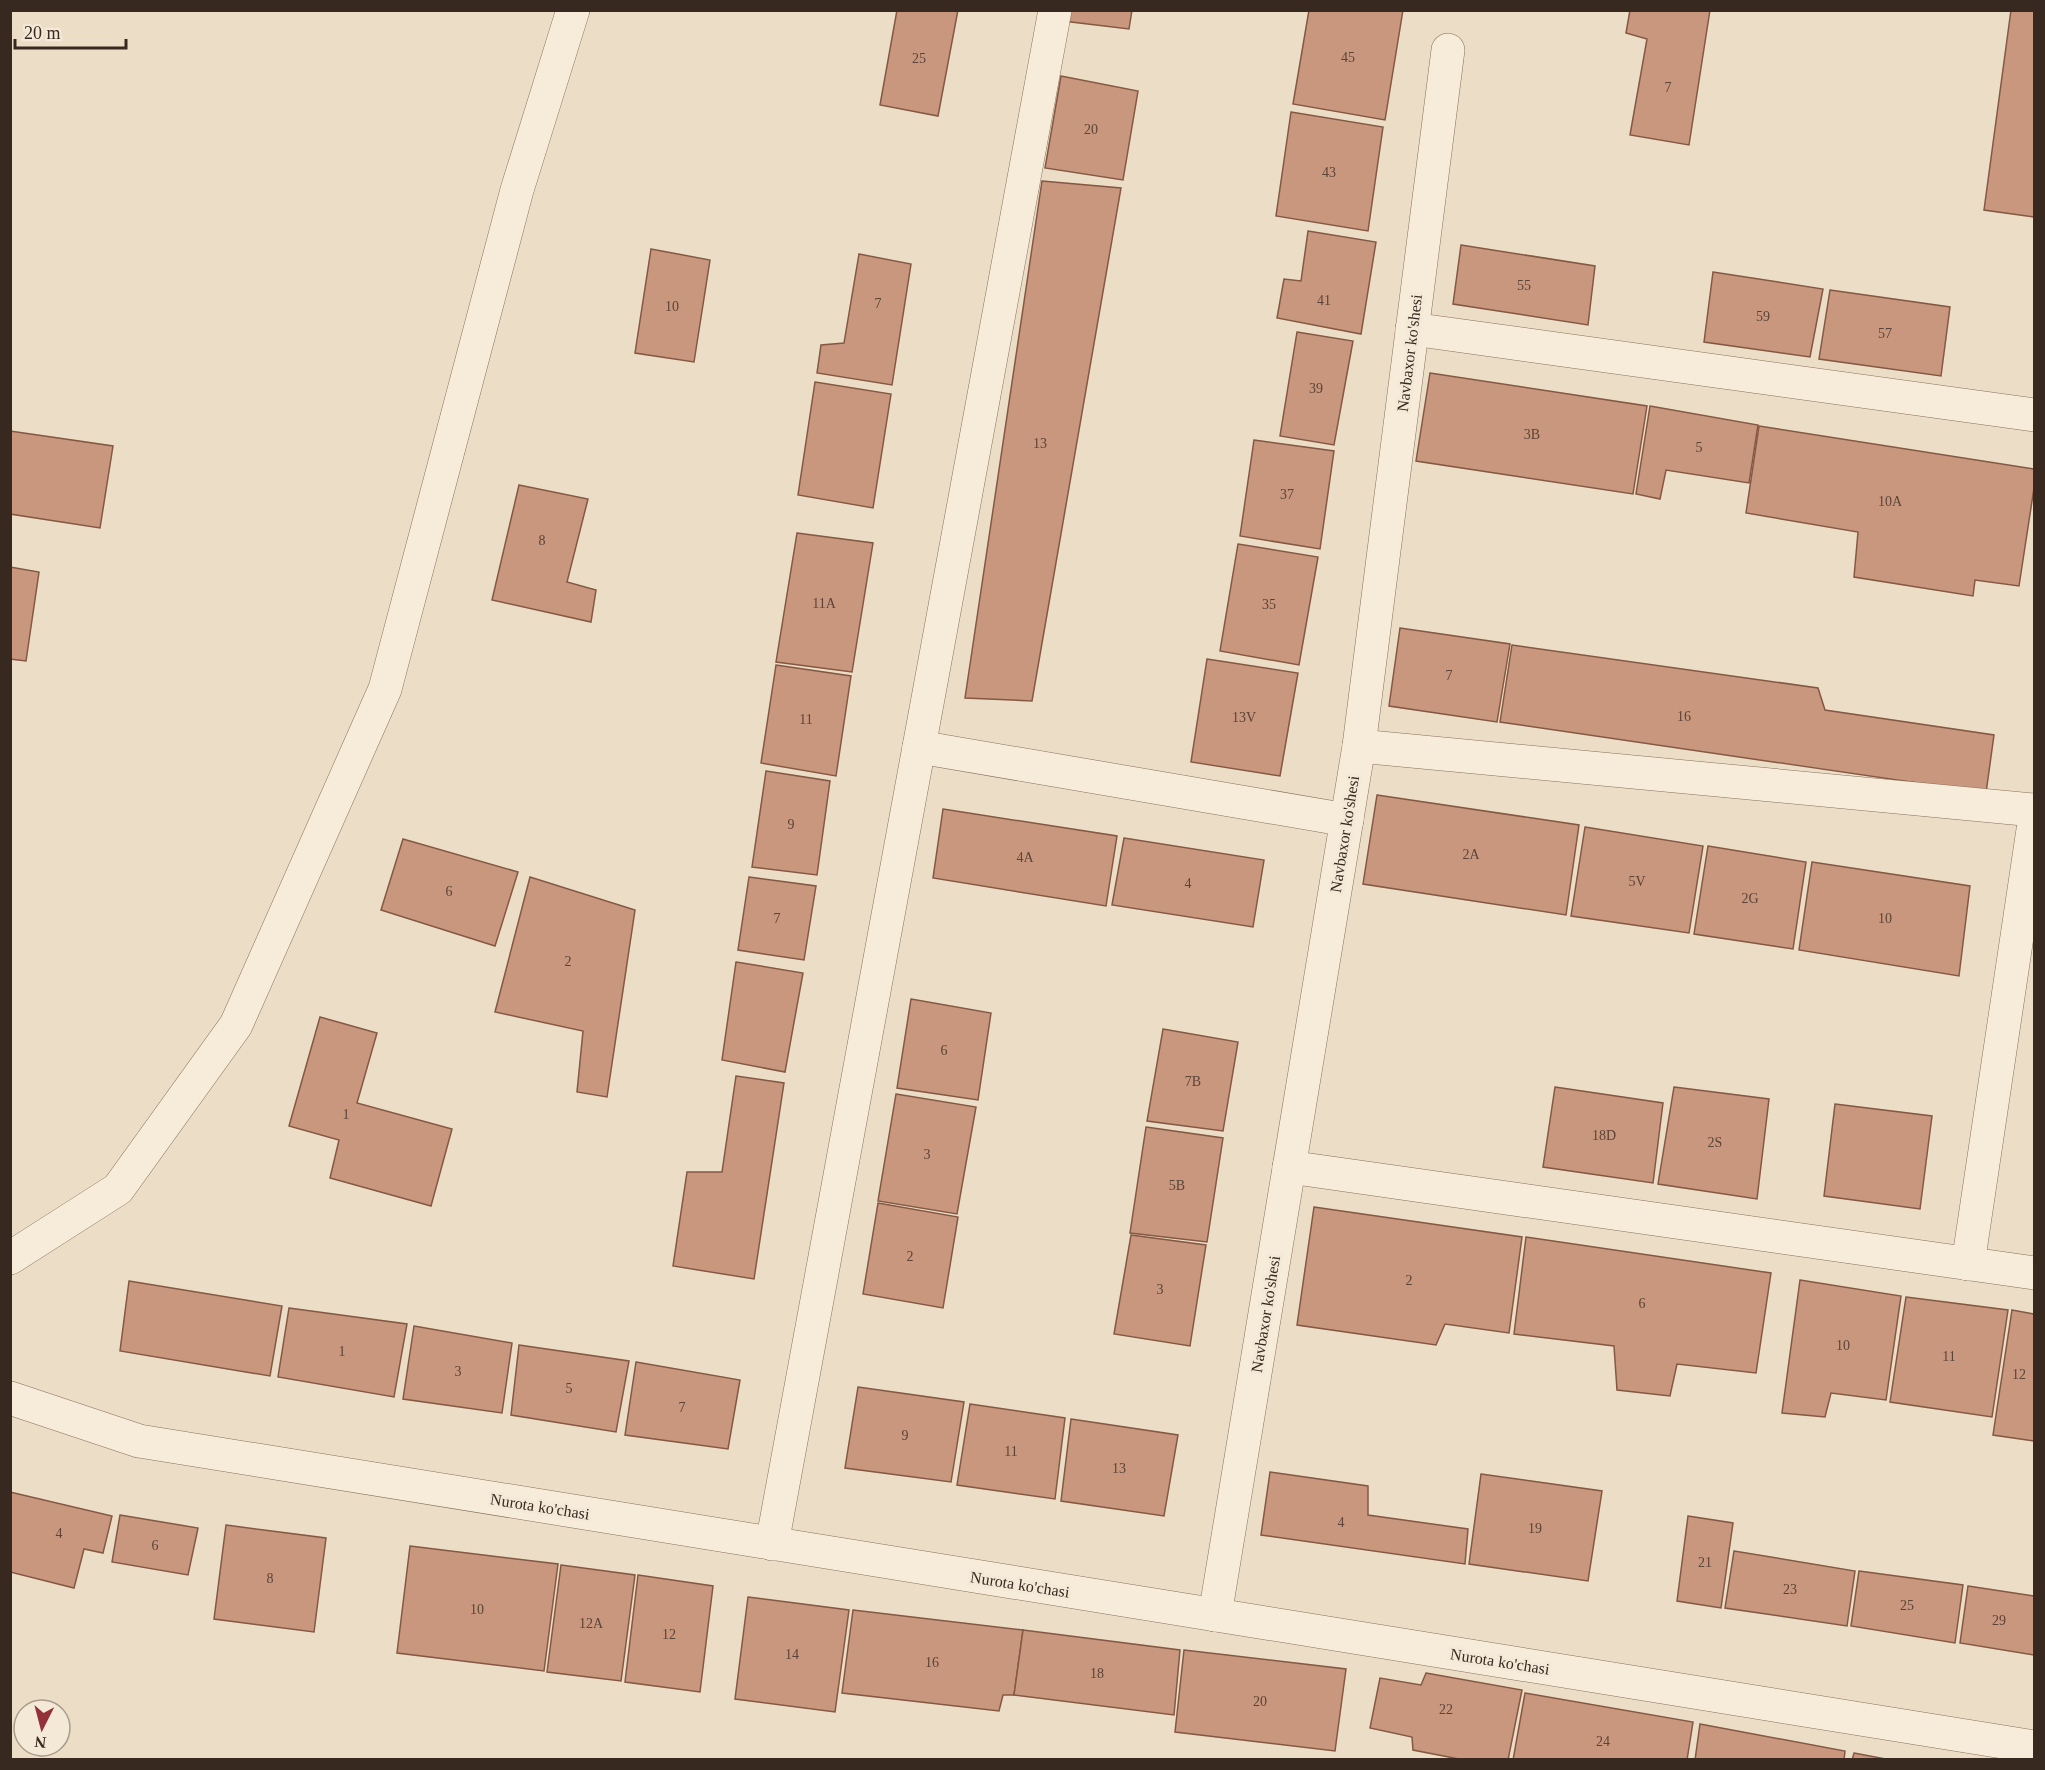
<svg xmlns="http://www.w3.org/2000/svg" width="2045" height="1770" viewBox="0 0 2045 1770" font-family="'Times New Roman',serif">
	<style>
		.building { fill: #c8977e; stroke: #855844; stroke-width: 1.5 }
		.lines { fill: none; stroke-linecap: round; stroke-linejoin: round }
		.minor-casing { stroke: #87705d; stroke-width: 34 }
		.minor { stroke: #f7ecd9; stroke-width: 33 }
		.labels { text-anchor: middle; stroke-width: 6; stroke-linejoin: round; paint-order: stroke }
		.number-label { font-size: 14px; fill: #5c4438 }
		.street-label { font-size: 16px; fill: #382920; stroke: #f4e9d6 }
	</style>
	<rect width="100%" height="100%" fill="#ecdec6"/>
	<g class="building">
		<polygon points="897,10 958,10 938,116 880,105"/>
		<polygon points="1064,10 1132,10 1129,29 1063,21"/>
		<polygon points="1309,10 1403,10 1385,120 1293,104"/>
		<polygon points="1630,10 1710,10 1689,145 1630,135 1647,39 1626,33"/>
		<polygon points="2011,10 2034,10 2034,217 1984,210"/>
		<polygon points="1061,76 1138,91 1123,180 1045,168"/>
		<polygon points="1291,112 1383,127 1368,231 1276,216"/>
		<polygon points="1042,181 1121,188 1032,701 965,698"/>
		<polygon points="1308,231 1376,242 1361,334 1277,318 1284,279 1301,281"/>
		<polygon points="1461,245 1595,266 1588,325 1453,304"/>
		<polygon points="651,249 710,260 694,362 635,353"/>
		<polygon points="859,254 911,264 892,385 817,373 821,345 844,343"/>
		<polygon points="1713,272 1823,289 1810,357 1704,342"/>
		<polygon points="1830,290 1950,307 1941,376 1819,359"/>
		<polygon points="1297,332 1353,341 1334,445 1280,436"/>
		<polygon points="1430,373 1647,406 1633,494 1416,461"/>
		<polygon points="815,382 891,394 873,508 798,495"/>
		<polygon points="1650,406 1758,425 1749,483 1666,470 1660,499 1636,494"/>
		<polygon points="1759,426 2034,469 2034,488 2019,586 1975,580 1973,596 1854,577 1858,532 1746,513"/>
		<polygon points="10,431 113,446 100,528 10,514"/>
		<polygon points="1254,440 1334,451 1320,549 1240,536"/>
		<polygon points="519,485 588,499 567,582 596,590 591,622 492,600"/>
		<polygon points="797,533 873,543 852,672 776,662"/>
		<polygon points="1238,544 1318,557 1299,665 1220,651"/>
		<polygon points="10,567 39,572 26,661 10,659"/>
		<polygon points="1400,628 1510,644 1497,722 1389,706"/>
		<polygon points="1512,645 1818,688 1825,710 1994,735 1986,793 1500,722"/>
		<polygon points="1207,659 1298,673 1280,776 1191,762"/>
		<polygon points="776,665 851,676 836,776 761,763"/>
		<polygon points="766,771 830,781 817,875 752,867"/>
		<polygon points="1377,795 1579,825 1566,915 1363,884"/>
		<polygon points="943,809 1117,836 1106,906 933,878"/>
		<polygon points="1585,827 1703,846 1689,933 1571,916"/>
		<polygon points="1124,838 1264,860 1253,927 1112,905"/>
		<polygon points="403,839 518,872 495,946 381,910"/>
		<polygon points="1708,846 1806,862 1793,949 1694,934"/>
		<polygon points="1812,862 1970,886 1959,976 1799,950"/>
		<polygon points="530,877 635,910 607,1097 577,1092 583,1031 495,1012"/>
		<polygon points="749,877 816,886 804,960 738,950"/>
		<polygon points="736,962 803,973 785,1072 722,1060"/>
		<polygon points="911,999 991,1013 978,1100 897,1088"/>
		<polygon points="320,1017 377,1033 357,1103 452,1129 431,1206 330,1178 339,1140 289,1126"/>
		<polygon points="1163,1029 1238,1042 1223,1131 1147,1121"/>
		<polygon points="736,1076 784,1083 754,1279 673,1266 687,1172 722,1172"/>
		<polygon points="1555,1087 1663,1103 1653,1183 1543,1167"/>
		<polygon points="1674,1087 1769,1099 1757,1199 1658,1184"/>
		<polygon points="896,1094 976,1107 957,1214 878,1201"/>
		<polygon points="1835,1104 1932,1116 1920,1209 1824,1196"/>
		<polygon points="1146,1127 1223,1138 1207,1242 1130,1233"/>
		<polygon points="878,1203 958,1217 943,1308 863,1294"/>
		<polygon points="1314,1207 1522,1237 1509,1333 1445,1324 1436,1345 1297,1325"/>
		<polygon points="1131,1235 1206,1245 1190,1346 1114,1334"/>
		<polygon points="1526,1237 1771,1273 1756,1373 1677,1364 1670,1396 1617,1390 1614,1346 1514,1334"/>
		<polygon points="1800,1280 1901,1296 1886,1400 1831,1393 1825,1417 1782,1413"/>
		<polygon points="129,1281 282,1306 270,1376 120,1351"/>
		<polygon points="1906,1297 2008,1310 1992,1417 1890,1402"/>
		<polygon points="289,1308 407,1324 394,1397 278,1377"/>
		<polygon points="2012,1310 2034,1314 2034,1441 1993,1435"/>
		<polygon points="414,1326 512,1343 502,1413 403,1399"/>
		<polygon points="519,1345 629,1361 616,1432 511,1415"/>
		<polygon points="636,1362 740,1380 728,1449 625,1435"/>
		<polygon points="858,1387 964,1402 951,1482 845,1468"/>
		<polygon points="970,1404 1065,1418 1055,1499 957,1485"/>
		<polygon points="1071,1419 1178,1435 1164,1516 1061,1501"/>
		<polygon points="1270,1472 1368,1486 1368,1515 1468,1529 1465,1564 1261,1535"/>
		<polygon points="1481,1474 1602,1491 1588,1581 1469,1564"/>
		<polygon points="10,1492 112,1516 103,1553 84,1549 74,1588 10,1572"/>
		<polygon points="120,1515 198,1528 188,1575 112,1562"/>
		<polygon points="1688,1516 1733,1523 1721,1608 1677,1601"/>
		<polygon points="226,1525 326,1538 314,1632 214,1619"/>
		<polygon points="410,1546 558,1564 544,1671 397,1653"/>
		<polygon points="1734,1551 1855,1571 1847,1626 1725,1608"/>
		<polygon points="561,1565 635,1575 621,1681 547,1672"/>
		<polygon points="1859,1571 1963,1585 1955,1643 1851,1626"/>
		<polygon points="638,1575 713,1586 700,1692 625,1682"/>
		<polygon points="1968,1586 2034,1596 2034,1655 1960,1643"/>
		<polygon points="748,1597 849,1610 835,1712 735,1699"/>
		<polygon points="853,1610 1023,1630 1014,1695 1003,1695 999,1711 842,1693"/>
		<polygon points="1023,1630 1180,1650 1174,1715 1014,1695"/>
		<polygon points="1184,1650 1346,1669 1335,1751 1175,1732"/>
		<polygon points="1426,1673 1522,1690 1508,1760 1464,1760 1413,1750 1412,1737 1370,1728 1380,1678 1421,1685"/>
		<polygon points="1525,1693 1693,1722 1687,1760 1513,1760"/>
		<polygon points="1700,1724 1845,1751 1844,1760 1695,1760"/>
		<polygon points="1854,1753 1891,1760 1852,1760"/>
	</g>
	<g class="lines">
		<g class="minor-casing">
			<g id="minor">
				<polyline points="1412,329 2034,415"/>
				<polyline points="1359,746 2034,810"/>
				<polyline points="919,747 1347,820"/>
				<polyline points="1289,1167 2034,1273"/>
				<polyline points="10,1258 118,1189 236,1025 385,689 517,190 573,10"/>
				<polyline points="1968,1264 2034,823"/>
				<polyline points="10,1398 139,1441 2034,1747"/>
				<polyline points="772,1544 1055,10"/>
				<polyline points="1215,1615 1359,746 1448,50"/>
			</g>
		</g>
		<use href="#minor" class="minor"/>
	</g>
	<g class="labels">
		<g class="number-label">
			<text x="1348" y="62">45</text>
			<text x="919" y="63">25</text>
			<text x="1668" y="92">7</text>
			<text x="1091" y="134">20</text>
			<text x="1329" y="177">43</text>
			<text x="1524" y="290">55</text>
			<text x="1324" y="305">41</text>
			<text x="878" y="308">7</text>
			<text x="672" y="311">10</text>
			<text x="1763" y="321">59</text>
			<text x="1885" y="338">57</text>
			<text x="1316" y="393">39</text>
			<text x="1532" y="439">3B</text>
			<text x="1040" y="448">13</text>
			<text x="1699" y="452">5</text>
			<text x="1287" y="499">37</text>
			<text x="1890" y="506">10A</text>
			<text x="542" y="545">8</text>
			<text x="824" y="608">11A</text>
			<text x="1269" y="609">35</text>
			<text x="1449" y="680">7</text>
			<text x="1684" y="721">16</text>
			<text x="1244" y="722">13V</text>
			<text x="806" y="724">11</text>
			<text x="791" y="829">9</text>
			<text x="1471" y="859">2A</text>
			<text x="1025" y="862">4A</text>
			<text x="1637" y="886">5V</text>
			<text x="1188" y="888">4</text>
			<text x="449" y="896">6</text>
			<text x="1750" y="903">2G</text>
			<text x="777" y="923">7</text>
			<text x="1885" y="923">10</text>
			<text x="568" y="966">2</text>
			<text x="944" y="1055">6</text>
			<text x="1193" y="1086">7B</text>
			<text x="346" y="1119">1</text>
			<text x="1604" y="1140">18D</text>
			<text x="1715" y="1147">2S</text>
			<text x="927" y="1159">3</text>
			<text x="1177" y="1190">5B</text>
			<text x="910" y="1261">2</text>
			<text x="1409" y="1285">2</text>
			<text x="1160" y="1294">3</text>
			<text x="1642" y="1308">6</text>
			<text x="1843" y="1350">10</text>
			<text x="342" y="1356">1</text>
			<text x="1949" y="1361">11</text>
			<text x="458" y="1376">3</text>
			<text x="2019" y="1379">12</text>
			<text x="569" y="1393">5</text>
			<text x="682" y="1412">7</text>
			<text x="905" y="1440">9</text>
			<text x="1011" y="1456">11</text>
			<text x="1119" y="1473">13</text>
			<text x="1341" y="1527">4</text>
			<text x="1535" y="1533">19</text>
			<text x="59" y="1538">4</text>
			<text x="155" y="1550">6</text>
			<text x="1705" y="1567">21</text>
			<text x="270" y="1583">8</text>
			<text x="1790" y="1594">23</text>
			<text x="1907" y="1610">25</text>
			<text x="477" y="1614">10</text>
			<text x="1999" y="1625">29</text>
			<text x="591" y="1628">12A</text>
			<text x="669" y="1639">12</text>
			<text x="792" y="1659">14</text>
			<text x="932" y="1667">16</text>
			<text x="1097" y="1678">18</text>
			<text x="1260" y="1706">20</text>
			<text x="1446" y="1714">22</text>
			<text x="1603" y="1746">24</text>
		</g>
		<g class="street-label">
			<text transform="translate(1409 353) rotate(-83)" y="6">Navbaxor ko'shesi</text>
			<text transform="translate(1344 834) rotate(-81)" y="6">Navbaxor ko'shesi</text>
			<text transform="translate(1265 1314) rotate(-81)" y="6">Navbaxor ko'shesi</text>
			<text transform="translate(540 1506) rotate(9)" y="6">Nurota ko'chasi</text>
			<text transform="translate(1020 1584) rotate(9)" y="6">Nurota ko'chasi</text>
			<text transform="translate(1500 1661) rotate(9)" y="6">Nurota ko'chasi</text>
		</g>
	</g>
	<rect width="2045" height="1770" fill="none" stroke="#382920" stroke-width="24"/>
	<g transform="translate(42 1728) rotate(186)"><circle r="28" fill="#f4e9d6" stroke="#a99c8d" stroke-width="1.5"/>
	<path d="M0-4.5L10 22L0 15L-10 22Z" fill="#933038"/>
	<text y="-9" font-size="16" font-weight="bold" text-anchor="middle" fill="#382920">N</text>
	</g>
	<path d="M15 39v9h111v-9" fill="none" stroke="#382920" stroke-width="3"/>
	<text x="24" y="39" font-size="18" fill="#382920" stroke="#f4e9d6" stroke-width="4.5" paint-order="stroke">20 m</text>
</svg>
